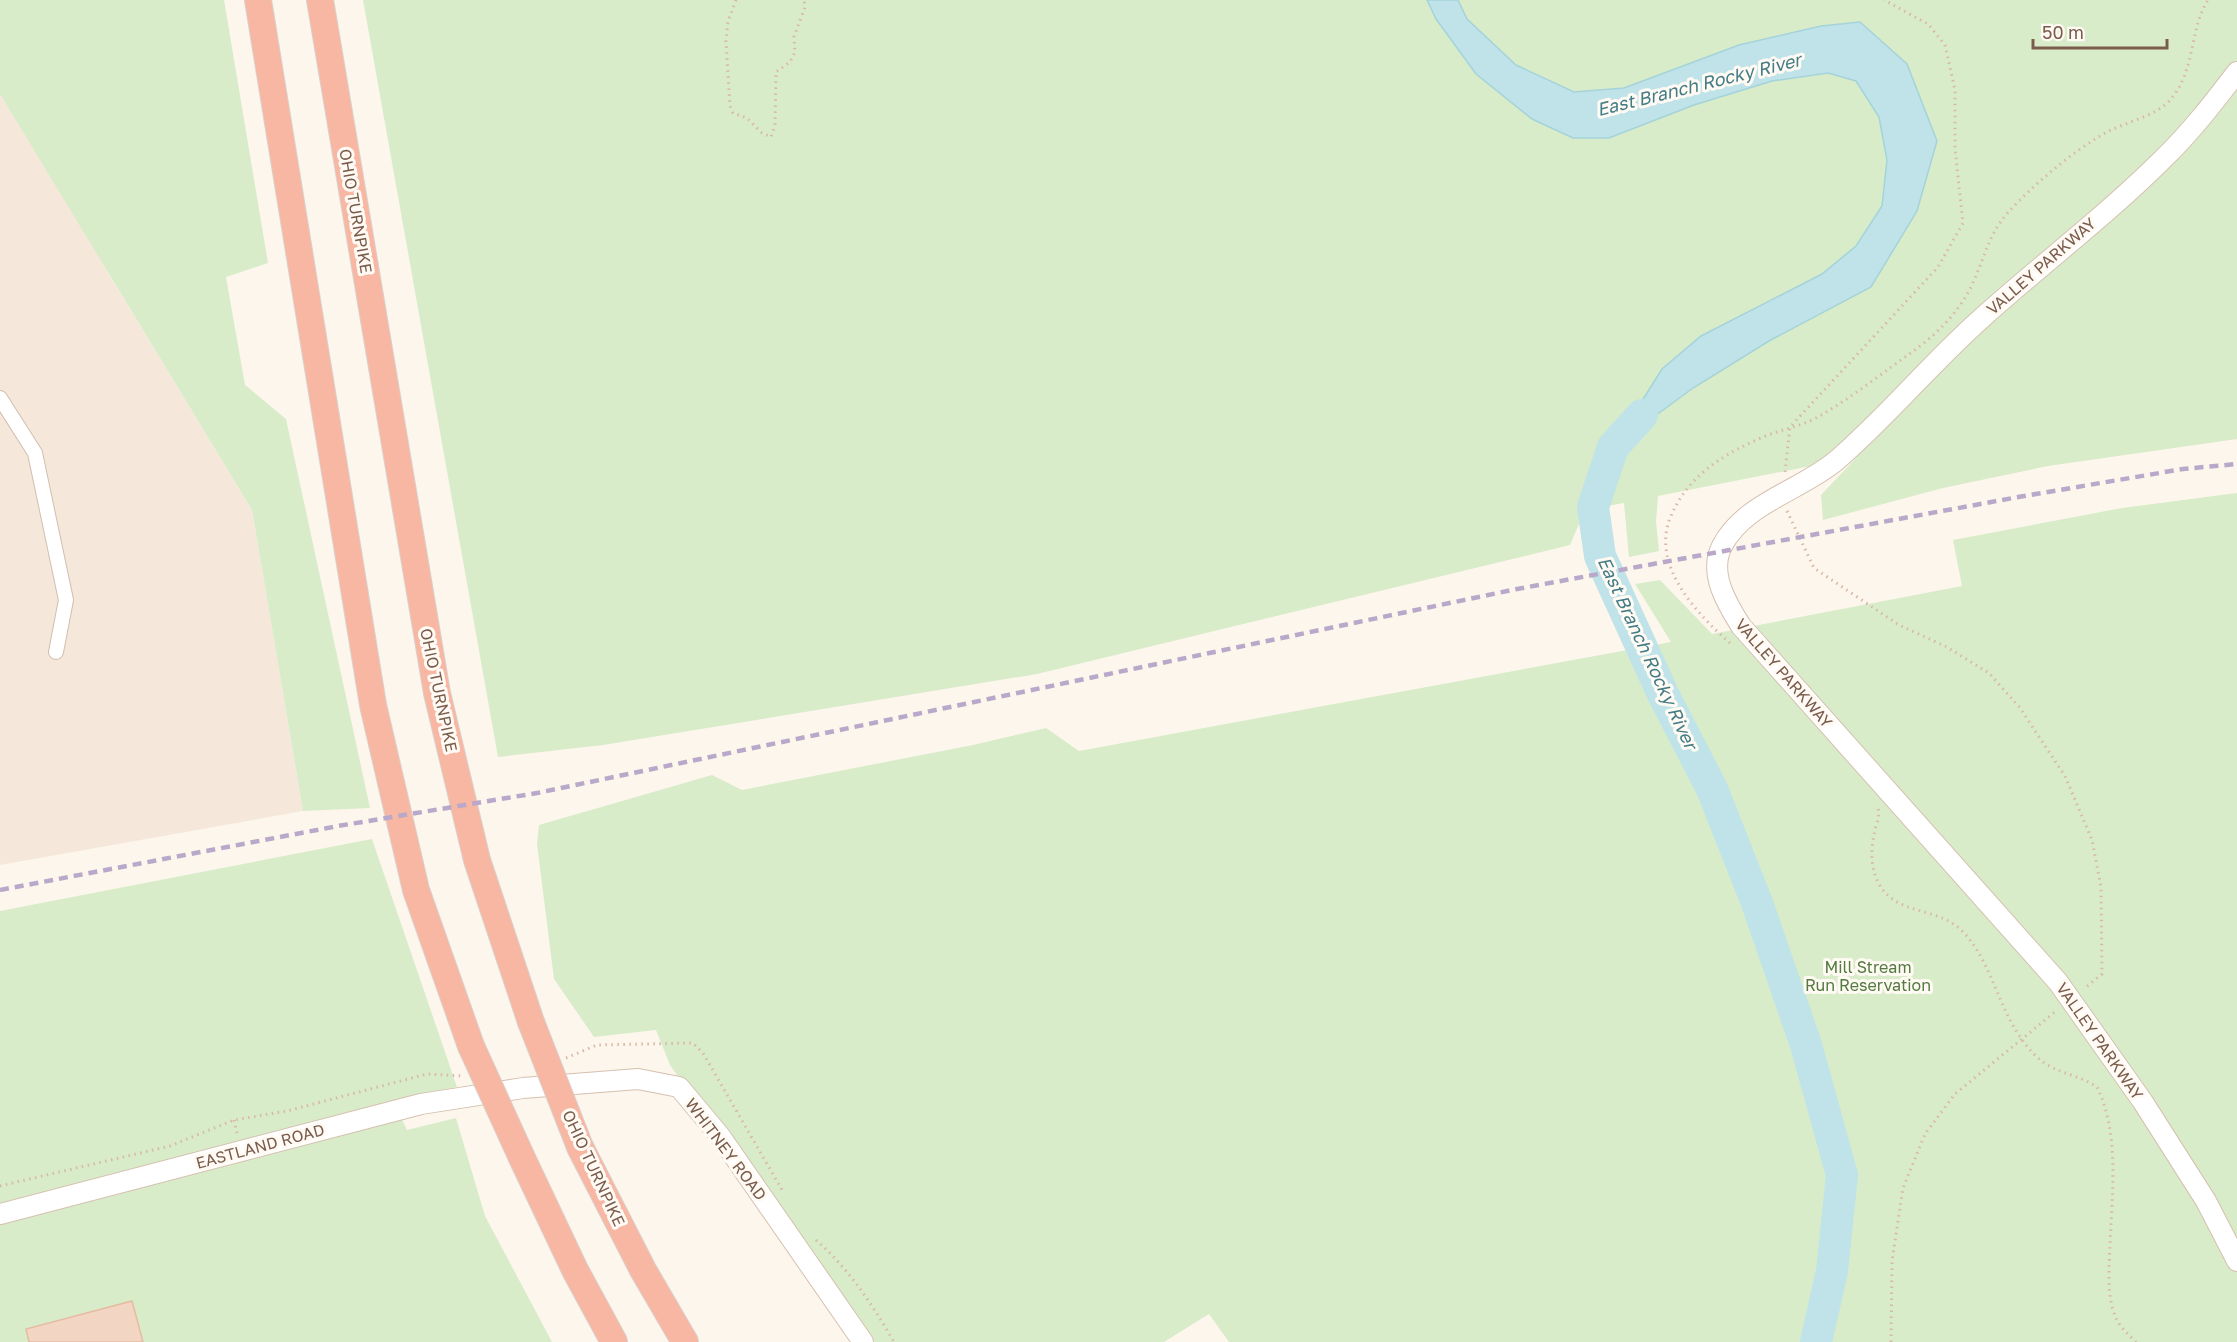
<svg xmlns="http://www.w3.org/2000/svg" width="2237" height="1342" viewBox="0 0 2237 1342" font-family="'Golos Text',sans-serif">
	<style>
		.residential { fill: #f5e8da }
		.green { fill: #d8ecc9 }
		.water { fill: #bfe3e8; stroke: #a5d3da; stroke-width: 1.5 }
		.lines { fill: none; stroke-linecap: round; stroke-linejoin: round }
		.river { stroke: #bfe3e8; stroke-width: 32 }
		.building { fill: #f3d5c3; stroke: #e6bba3; stroke-width: 1.5 }
		.street-casing { stroke: #d1beb0; stroke-width: 16 }
		.secondary-casing { stroke: #d6c0b0; stroke-width: 22 }
		.highway-casing { stroke: #dad1cd; stroke-width: 28 }
		.path { stroke: #d9b8a5; stroke-width: 3; stroke-dasharray: 1.5 4.5; stroke-linecap: butt }
		.street { stroke: #fff; stroke-width: 14 }
		.secondary { stroke: #fff; stroke-width: 20 }
		.highway { stroke: #f7b7a3; stroke-width: 26 }
		.rail { stroke: #b9a8c9; stroke-width: 4.5; stroke-dasharray: 9 6; stroke-linecap: butt }
		.highway-bridge-casing { stroke: #dad1cd; stroke-width: 28; stroke-linecap: butt }
		.highway-bridge { stroke: #f7b7a3; stroke-width: 26 }
		.labels { text-anchor: middle; stroke-width: 6; stroke-linejoin: round; paint-order: stroke }
		.street-label { font-size: 16px; fill: #7a5c4d; stroke: #fffaf3 }
		.park-label { font-size: 16px; fill: #537a41; stroke: #fffaf3 }
		.water-label { font-size: 18px; font-style: italic; fill: #437c86; stroke: #fffaf3 }
	</style>
	<rect width="100%" height="100%" fill="#fdf6ec"/>
	<polygon class="residential" points="0,0 107,271 252,510 303,811 0,865"/>
	<g class="green">
		<polygon points="0,0 224,0 268,263 226,277 245,385 286,419 370,808 303,811 252,510 0,94"/>
		<polygon points="363,0 2237,0 2237,439 2048,466 1943,488 1823,520 1821,495 1857,457 1658,496 1656,522 1659,551 1629,557 1624,503 1585,510 1570,545 1037,674 603,745 498,757"/>
		<polygon points="2237,493 2237,1342 1229,1342 1209,1314 1164,1342 860,1342 670,1065 656,1030 594,1037 554,979 537,844 539,825 712,775 742,790 973,745 1046,728 1079,751 1671,642 1635,584 1660,580 1712,634 1962,586 1953,540 2122,508"/>
		<polygon points="372,839 457,1087 380,1105 399,1113 407,1130 456,1118 485,1216 552,1342 0,1342 0,911"/>
	</g>
	<polygon class="water" points="1427,0 1458,0 1467,19 1516,65 1574,92 1624,88 1739,45 1821,26 1860,22 1907,64 1937,141 1917,211 1871,287 1769,341 1693,388 1613,447 1662,369 1701,336 1822,274 1856,246 1882,206 1887,160 1879,117 1856,81 1828,73 1772,81 1694,105 1609,138 1573,138 1532,119 1476,74 1436,19"/>
	<g class="lines">
		<polyline class="river" points="1642,415 1613,447 1593,507 1600,556 1663,694 1712,789 1757,903 1806,1045 1842,1175 1832,1271 1816,1342"/>
	</g>
	<polygon class="building" points="132,1301 143,1342 29,1342 26,1329"/>
	<g class="lines">
		<g class="street-casing">
			<polyline id="street" points="0,398 35,453 66,600 56,652"/>
		</g>
		<g class="secondary-casing">
			<g id="secondary">
				<path d="M2237 72C2214 102 2191 132 2164 158 2107 215 2042 264 1983 317 1932 362 1888 416 1837 460 1802 490 1744 503 1722 546 1708 573 1727 604 1741 626L2058 982 2143 1102 2206 1201 2237 1261"/>
				<polyline points="0,1214 421,1104 523,1088 638,1079 679,1087 720,1136 863,1342"/>
			</g>
		</g>
		<g class="highway-casing">
			<g id="highway">
				<polyline points="258,0 373,705 416,890 471,1046"/>
				<polyline points="320,0 437,693 477,860 531,1022"/>
				<polyline points="580,1147 643,1270 685,1342"/>
				<polyline points="522,1158 575,1270 614,1342"/>
			</g>
		</g>
		<g class="path">
			<polyline points="736,0 728,21 726,41 730,106 733,113 747,118 762,133 771,137 775,125 776,72 790,62 795,52 794,37 805,7 804,0"/>
			<polyline points="1785,472 1790,427 1938,267 1963,223 1955,149 1955,90 1945,45 1928,24 1884,0"/>
			<polyline points="1787,511 1814,568 1899,625 1945,646 1989,673 2020,708 2065,776 2092,840 2101,887 2102,974 2085,988"/>
			<path d="M1730 643C1698 615 1653 568 1669 521 1686 475 1725 453 1768 435 1784 429 1801 426 1816 418 1850 399 1881 374 1912 352 1936 335 1958 313 1971 287 1988 251 1987 232 2018 202 2044 176 2073 152 2105 133 2125 122 2157 116 2171 99 2196 69 2189 30 2208 0"/>
			<path d="M1878 809C1880 815 1878 820 1876 826 1871 846 1869 865 1879 884 1896 915 1936 907 1960 929 1996 963 1997 1019 2037 1057 2055 1074 2078 1074 2097 1087 2120 1134 2112 1194 2110 1245 2109 1267 2107 1293 2114 1313 2118 1326 2127 1333 2136 1342"/>
			<polyline points="566,1058 597,1045 693,1043 703,1053 782,1190"/>
			<polyline points="234,1120 237,1133"/>
			<polyline points="0,1186 170,1146 234,1120 287,1111 427,1074 463,1076"/>
			<path d="M816 1240C849 1269 872 1304 894 1342"/>
			<polyline points="1891,1342 1892,1261 1903,1188 1925,1134 1955,1094 2056,1011"/>
		</g>
		<use href="#street" class="street"/>
		<use href="#secondary" class="secondary"/>
		<use href="#highway" class="highway"/>
		<polyline class="rail" points="0,890 338,826 537,793 1517,589 2024,496 2183,469 2237,464"/>
		<g class="highway-bridge-casing">
			<g id="highway-bridge">
				<polyline points="531,1022 580,1147"/>
				<polyline points="471,1046 522,1158"/>
			</g>
		</g>
		<use href="#highway-bridge" class="highway-bridge"/>
	</g>
	<g class="labels">
		<g class="street-label">
			<text transform="translate(356 211) rotate(80)" y="6">OHIO TURNPIKE</text>
			<text transform="translate(2041 266) rotate(-41)" y="6">VALLEY PARKWAY</text>
			<text transform="translate(1784 673) rotate(49)" y="6">VALLEY PARKWAY</text>
			<text transform="translate(439 690) rotate(78)" y="6">OHIO TURNPIKE</text>
			<text transform="translate(2100 1041) rotate(55)" y="6">VALLEY PARKWAY</text>
			<text transform="translate(260 1146) rotate(-15)" y="6">EASTLAND ROAD</text>
			<text transform="translate(726 1149) rotate(53)" y="6">WHITNEY ROAD</text>
			<text transform="translate(594 1168) rotate(65)" y="6">OHIO TURNPIKE</text>
		</g>
		<g class="park-label">
			<text x="1868" y="973">Mill Stream<tspan x="1868" dy="18">Run Reservation</tspan></text>
		</g>
		<g class="water-label">
			<text transform="translate(1699 85) rotate(-14)" y="6">East Branch Rocky River</text>
			<text transform="translate(1647 653) rotate(65)" y="6">East Branch Rocky River</text>
		</g>
	</g>
	<path d="M2033 39v9h134v-9" fill="none" stroke="#7a5c4d" stroke-width="3"/>
	<text x="2042" y="39" font-size="18" fill="#7a5c4d" stroke="#fffaf3" stroke-width="4.5" paint-order="stroke">50 m</text>
</svg>
